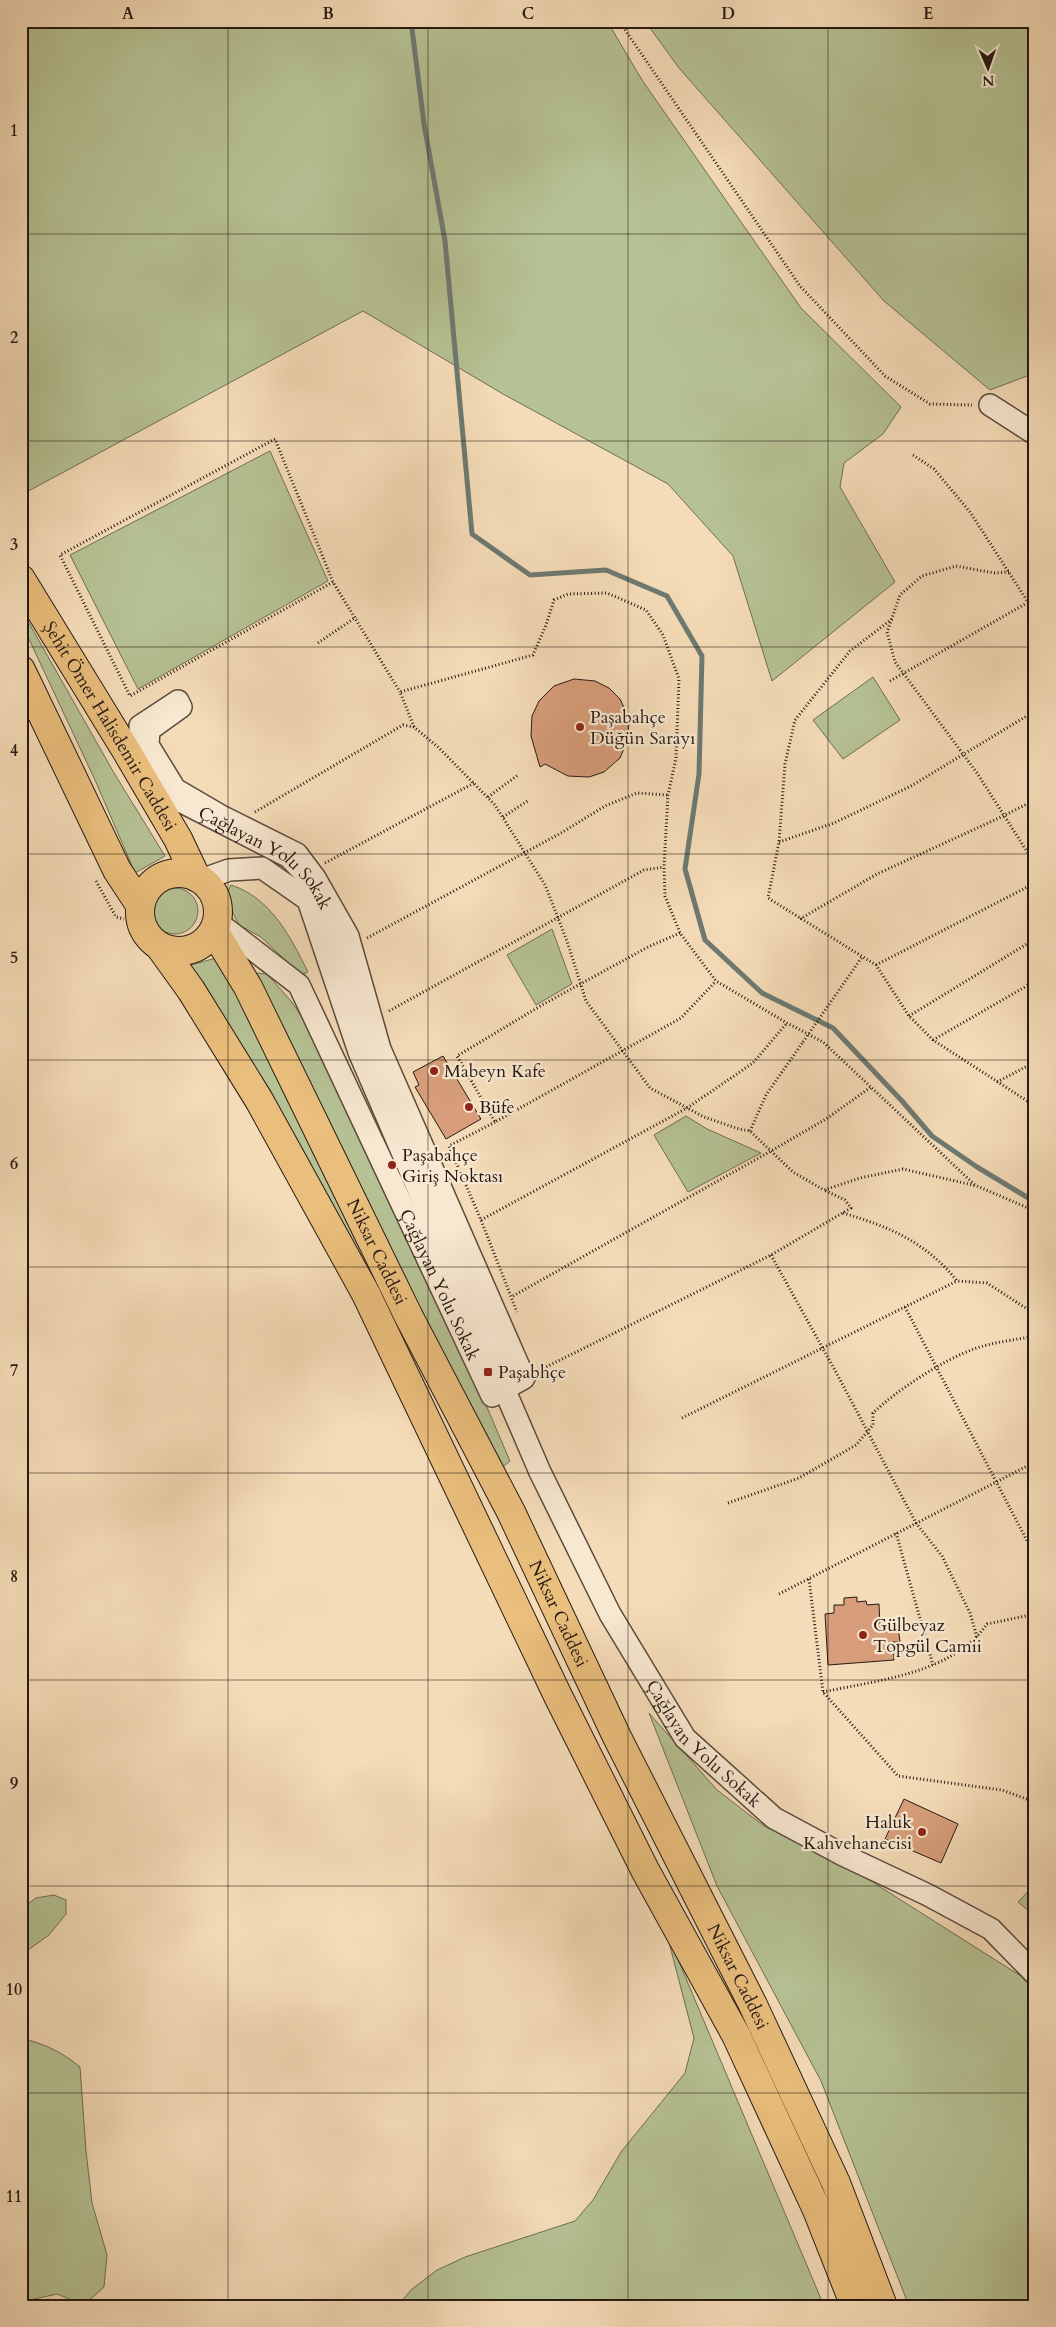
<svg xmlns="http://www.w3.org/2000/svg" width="1056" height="2327" viewBox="0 0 1056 2327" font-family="Cardo,serif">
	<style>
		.green { fill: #b6c294; stroke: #6e6e54 }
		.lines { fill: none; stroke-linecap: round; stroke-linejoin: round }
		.stream { stroke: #6d7a72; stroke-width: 5 }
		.building { fill: #d89e7b; stroke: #261913 }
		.minor-casing { stroke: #5a4a3c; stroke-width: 24 }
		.major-casing { stroke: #261913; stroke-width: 30 }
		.path { stroke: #261913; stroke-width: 3; stroke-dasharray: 1 2.5; stroke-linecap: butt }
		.minor { stroke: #f8e8d1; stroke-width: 21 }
		.major { stroke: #eabe7c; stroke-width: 28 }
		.path-bridge { stroke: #261913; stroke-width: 3; stroke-dasharray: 1 2.5; stroke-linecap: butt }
		.grid { fill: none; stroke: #261913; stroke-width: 1; stroke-opacity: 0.55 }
		.poi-dot { fill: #8f2418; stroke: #f8e8d1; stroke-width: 2 }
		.labels { text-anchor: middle; stroke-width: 4.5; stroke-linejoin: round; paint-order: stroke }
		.poi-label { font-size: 18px; fill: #261913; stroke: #f8e8d1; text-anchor: start }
		.street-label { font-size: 18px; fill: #261913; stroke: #f8e8d1 }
		.neatline { fill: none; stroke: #261913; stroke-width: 2 }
		.grid-label { font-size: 16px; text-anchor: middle; font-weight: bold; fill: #261913 }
	</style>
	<rect width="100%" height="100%" fill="#f5dcb8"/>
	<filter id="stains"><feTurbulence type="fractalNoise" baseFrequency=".004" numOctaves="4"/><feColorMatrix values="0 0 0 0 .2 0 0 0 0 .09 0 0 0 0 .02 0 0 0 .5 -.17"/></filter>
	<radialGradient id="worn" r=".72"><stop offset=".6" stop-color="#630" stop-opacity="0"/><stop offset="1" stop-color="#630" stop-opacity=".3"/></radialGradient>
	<g class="green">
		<polygon points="21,21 607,21 642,80 801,308 901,407 883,434 844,463 840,487 895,582 772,681 733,556 668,484 503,394 363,311 21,495"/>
		<polygon points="645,21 1035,21 1035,373 990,390 884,301 679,68"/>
		<polygon points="270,451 328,581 138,689 70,555"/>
		<polygon points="21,609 114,773 165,856 135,873 95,780 21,622"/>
		<polygon points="873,677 900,720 843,759 813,720"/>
		<path d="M231 885C271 898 290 936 308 972L301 975 261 937 239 925 228 903 227 894Z"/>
		<circle cx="175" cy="911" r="23"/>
		<polygon points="552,929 572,984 536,1005 507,955"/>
		<polygon points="223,956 373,1269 405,1342 345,1231 199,984 191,965"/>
		<polygon points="256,973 267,974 291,1001 312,1031 468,1363 510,1461 503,1467 459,1393 286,1045"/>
		<polygon points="686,1116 707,1129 761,1153 688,1192 654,1135"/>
		<polygon points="649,1713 717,1790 764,1826 844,1864 1035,1985 1035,2306 909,2306 821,2081 717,1886"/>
		<polygon points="1035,1884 1035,1916 1018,1902"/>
		<polygon points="54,1895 66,1900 66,1914 49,1935 21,1955 21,1909 36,1898"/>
		<polygon points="666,1931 824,2306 397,2306 412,2289 437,2270 465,2257 575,2221 593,2200 621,2152 685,2073 694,2038"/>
		<path d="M21 2038C45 2044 62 2052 80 2067L86 2151 92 2203 107 2255 104 2287 84 2305 57 2294 21 2302Z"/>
	</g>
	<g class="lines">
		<polyline class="stream" points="411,21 424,124 445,241 472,534 530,575 606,570 667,596 702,656 699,774 685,869 705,940 762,993 833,1028 902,1101 932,1136 977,1167 1035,1202"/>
	</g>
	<g class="building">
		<polygon points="574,679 595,681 609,688 620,699 629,718 628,739 620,758 604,772 589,777 568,776 545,764 540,767 531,736 532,716 539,701 554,686"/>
		<polygon points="443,1056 481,1119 446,1139 415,1087 419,1085 413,1072"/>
		<polygon points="857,1597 857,1602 866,1601 867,1605 879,1604 880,1627 898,1626 900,1642 893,1642 894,1660 828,1665 825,1614 834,1613 834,1605 844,1605 844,1598"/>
		<polygon points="904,1799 958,1824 941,1863 885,1839"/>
	</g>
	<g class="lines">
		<g class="minor-casing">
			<g id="minor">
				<polyline points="990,405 1035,434"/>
				<path id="s1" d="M201 880 229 870 262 868 308 900 359 1052 540 1472 610 1614 685 1738 774 1818 843 1855 928 1895 991 1929 1035 1974"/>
				<path id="s2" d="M216 921 299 985 492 1396 524 1378 380 1049 348 936 315 878 297 854 223 817 175 789 148 745 149 730 181 707 178 701 140 726V747L174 798 289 857 313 882 342 937 376 1053 516 1377 502 1383"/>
			</g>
		</g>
		<g class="major-casing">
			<g id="major">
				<path id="s3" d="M21 579 127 752 178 839 196 877"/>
				<polyline points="21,670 117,870 140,905"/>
				<circle cx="179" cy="912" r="39"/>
				<path id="s4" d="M214 931 248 987 409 1317 511 1512 617 1737 753 2005 836 2183 883 2306"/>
				<polyline points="160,947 191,990 259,1100 366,1294 558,1696 645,1870 736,2035 817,2210 855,2306"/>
			</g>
		</g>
		<g class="path">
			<polyline points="619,21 800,286 885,376 930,404 972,405"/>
			<polyline points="913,455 934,469 970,512 1035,613"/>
			<polyline points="1009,572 994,573 956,566 922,576 900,595 887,632 895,662 977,773 1035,864"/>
			<polyline points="333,582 130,696 60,555 275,439 333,582 400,692"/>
			<polyline points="892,619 850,651 795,720 785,764 779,842 768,898 876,965 909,1016 933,1040 1035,1106"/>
			<polyline points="318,643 356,617"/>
			<polyline points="890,681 1027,603"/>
			<polyline points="414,727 400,692 533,655 546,625 554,600 568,594 607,593 646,610 663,635 679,679 676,758 668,795 664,867 665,896 680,933 716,981 787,1023 823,1042 976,1186"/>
			<polyline points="488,797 518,775"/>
			<polyline points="255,812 403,725 414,727 438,747 495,805 545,885 567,941 586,1001 650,1088 704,1117 739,1129 750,1131 793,1172 824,1190 860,1178 903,1169 977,1186 1035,1211"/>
			<polyline points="503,817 529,800"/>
			<polyline points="779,842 834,823 911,786 1035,711"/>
			<polyline points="325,863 474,783"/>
			<polyline points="96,881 116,917 124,919"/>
			<polyline points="800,919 877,874 999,818 1035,800"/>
			<polyline points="680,933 648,947 542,1005 457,1056 495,1122 681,1018 716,981"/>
			<polyline points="367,938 561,833 605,806 637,793 668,795"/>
			<polyline points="876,965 1035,883"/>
			<polyline points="389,1011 644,870 664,867"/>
			<polyline points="909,1016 1035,939"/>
			<polyline points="933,1040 1035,981"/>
			<polyline points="997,1082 1035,1062"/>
			<polyline points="495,1122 449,1146 481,1220 517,1312"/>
			<polyline points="750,1131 766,1095 803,1042"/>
			<path d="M843 1213C890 1227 926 1242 957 1281L987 1283 1035 1314"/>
			<polyline points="481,1220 687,1108 753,1063 787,1023"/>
			<polyline points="771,1255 837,1374 916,1523 942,1556 970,1613 977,1637"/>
			<polyline points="513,1296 771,1151 826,1119 871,1087"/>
			<polyline points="905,1307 1035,1556"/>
			<polyline points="540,1370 771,1255 851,1208 845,1200 824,1190"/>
			<polyline points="682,1418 957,1281"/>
			<path d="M728 1503 799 1478 856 1445 873 1425V1413C897 1390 943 1360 974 1349 993 1342 1015 1340 1035 1336"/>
			<polyline points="896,1533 933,1665"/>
			<polyline points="809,1579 823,1692 898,1776 1002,1790 1035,1802"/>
			<polyline points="779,1594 1035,1462"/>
			<path d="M823 1692C878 1680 952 1674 987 1624L1035 1614"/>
		</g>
		<use href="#minor" class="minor"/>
		<use href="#major" class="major"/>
		<polyline class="path-bridge" points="803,1042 862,957"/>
	</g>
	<path class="grid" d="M228 21V2306M428 21V2306M628 21V2306M828 21V2306M21 234H1035M21 441H1035M21 647H1035M21 854H1035M21 1060H1035M21 1267H1035M21 1473H1035M21 1680H1035M21 1886H1035M21 2093H1035"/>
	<g class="poi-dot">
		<circle cx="580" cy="727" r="5"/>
		<circle cx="434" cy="1071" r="5"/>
		<circle cx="469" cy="1107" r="5"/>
		<circle cx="392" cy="1165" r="5"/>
		<rect x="483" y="1367" width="10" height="10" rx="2.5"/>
		<circle cx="863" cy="1635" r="5"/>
		<circle cx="922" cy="1832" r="5"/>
	</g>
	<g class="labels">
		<g class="poi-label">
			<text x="590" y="723">Paşabahçe<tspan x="590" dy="21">Düğün Sarayı</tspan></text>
			<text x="444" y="1077">Mabeyn Kafe</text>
			<text x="479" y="1113">Büfe</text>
			<text x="402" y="1161">Paşabahçe<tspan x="402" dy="21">Giriş Noktası</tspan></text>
			<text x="498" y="1378">Paşabhçe</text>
			<text x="873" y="1631">Gülbeyaz<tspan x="873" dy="21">Topgül Camii</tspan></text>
			<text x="912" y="1828" text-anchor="end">Haluk<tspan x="912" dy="21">Kahvehanecisi</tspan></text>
		</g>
		<g class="street-label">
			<text dy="6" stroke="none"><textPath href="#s3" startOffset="172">Şehit Ömer Halisdemir Caddesi</textPath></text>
			<text dy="6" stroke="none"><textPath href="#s2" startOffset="1659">Çağlayan Yolu Sokak</textPath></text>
			<text dy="6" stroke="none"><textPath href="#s4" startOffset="360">Niksar Caddesi</textPath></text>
			<text dy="6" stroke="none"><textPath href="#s2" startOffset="436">Çağlayan Yolu Sokak</textPath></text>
			<text dy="6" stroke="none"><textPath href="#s4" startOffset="765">Niksar Caddesi</textPath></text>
			<text dy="6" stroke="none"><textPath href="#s1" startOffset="1056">Çağlayan Yolu Sokak</textPath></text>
			<text dy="6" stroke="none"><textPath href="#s4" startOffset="1170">Niksar Caddesi</textPath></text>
		</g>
	</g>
	<rect width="1056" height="2327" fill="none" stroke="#f5dcb8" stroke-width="55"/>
	<g transform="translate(988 68) rotate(178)" stroke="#f8e8d1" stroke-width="4" paint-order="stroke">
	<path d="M0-4L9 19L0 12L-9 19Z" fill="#261913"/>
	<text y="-8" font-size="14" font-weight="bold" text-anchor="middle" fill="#261913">N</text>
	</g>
	<rect x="28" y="28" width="1000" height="2272" class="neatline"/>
	<g class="grid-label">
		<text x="128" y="19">A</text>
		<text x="328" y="19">B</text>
		<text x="528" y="19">C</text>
		<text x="728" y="19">D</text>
		<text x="928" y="19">E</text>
		<text x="14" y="136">1</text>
		<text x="14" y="343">2</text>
		<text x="14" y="550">3</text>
		<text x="14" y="756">4</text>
		<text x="14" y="963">5</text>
		<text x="14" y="1169">6</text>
		<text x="14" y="1376">7</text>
		<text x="14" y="1582">8</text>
		<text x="14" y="1789">9</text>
		<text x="14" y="1995">10</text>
		<text x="14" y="2202">11</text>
	</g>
	<rect width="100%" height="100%" filter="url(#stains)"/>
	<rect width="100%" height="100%" fill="url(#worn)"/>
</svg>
